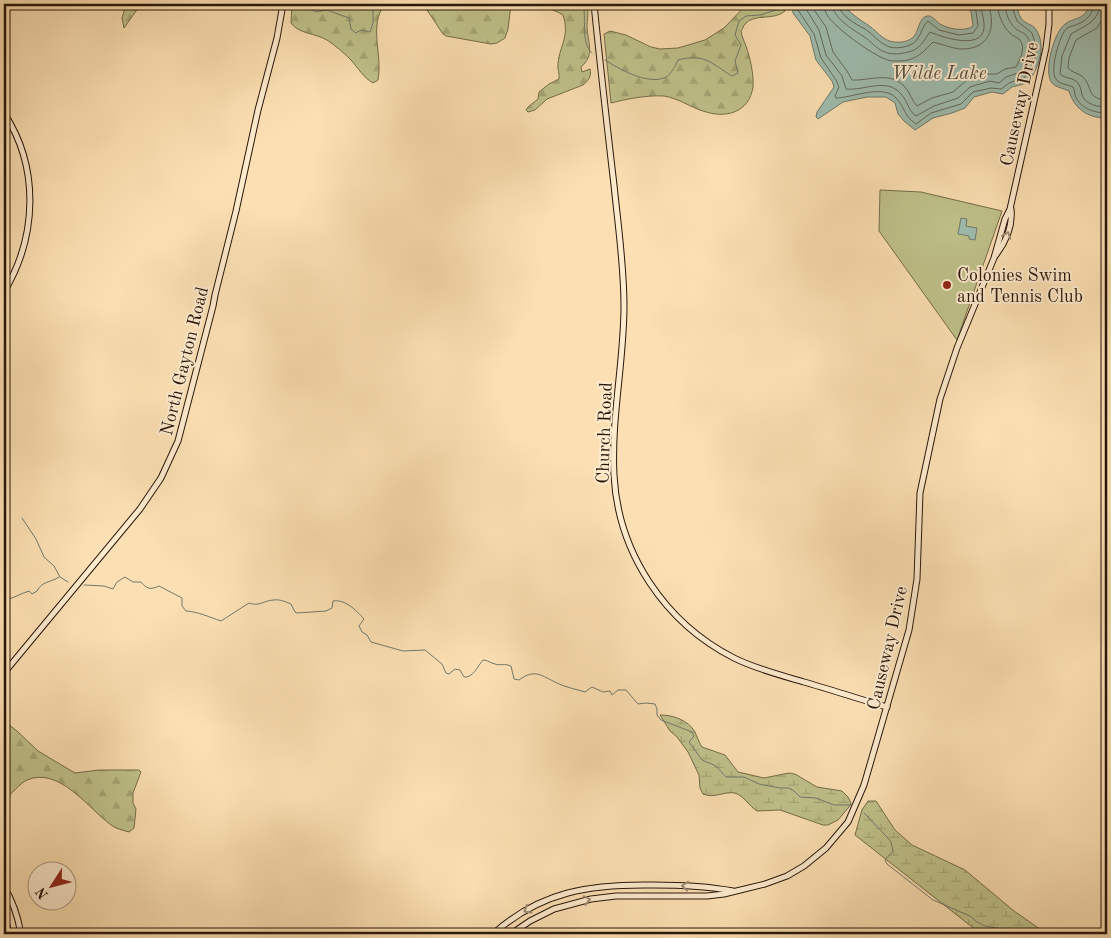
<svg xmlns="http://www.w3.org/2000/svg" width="1111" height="938" viewBox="0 0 1111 938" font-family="'Old Standard TT',serif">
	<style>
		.forest { fill: url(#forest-firs); stroke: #746c4a }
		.wetland { fill: url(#wetland-marsh); stroke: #746c4a }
		.pitch { fill: #c0c28b; stroke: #746c4a }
		.water { fill: #9fbdaf; stroke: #6f7a6d }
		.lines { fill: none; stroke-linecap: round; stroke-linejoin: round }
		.shore { stroke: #646a5c; stroke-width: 1 }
		.stream { stroke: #6f7a6d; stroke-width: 1 }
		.secondary-casing { stroke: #28160a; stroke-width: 7 }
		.secondary { stroke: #fdebce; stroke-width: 5 }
		.oneway { stroke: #9d8b76 }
		.poi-dot { fill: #8f2418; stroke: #fdebce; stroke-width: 2 }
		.labels { text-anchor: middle; stroke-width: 4; stroke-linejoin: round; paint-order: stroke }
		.street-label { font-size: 18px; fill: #28160a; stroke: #fdebce }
		.poi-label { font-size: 18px; fill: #28160a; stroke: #fdebce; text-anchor: start }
		.water-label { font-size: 19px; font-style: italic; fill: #525044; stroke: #fdebce }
	</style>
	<defs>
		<pattern id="forest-firs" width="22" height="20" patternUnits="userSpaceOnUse" patternTransform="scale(1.25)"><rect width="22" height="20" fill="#c0c28b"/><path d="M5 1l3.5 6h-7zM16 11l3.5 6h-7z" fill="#a5a677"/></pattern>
		<pattern id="wetland-marsh" width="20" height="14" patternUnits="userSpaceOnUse" patternTransform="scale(1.25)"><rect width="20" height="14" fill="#c0c28b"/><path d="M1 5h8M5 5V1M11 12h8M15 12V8" fill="none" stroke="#a5a677"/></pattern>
	</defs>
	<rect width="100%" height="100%" fill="#fce0b3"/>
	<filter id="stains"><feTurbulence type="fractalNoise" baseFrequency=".004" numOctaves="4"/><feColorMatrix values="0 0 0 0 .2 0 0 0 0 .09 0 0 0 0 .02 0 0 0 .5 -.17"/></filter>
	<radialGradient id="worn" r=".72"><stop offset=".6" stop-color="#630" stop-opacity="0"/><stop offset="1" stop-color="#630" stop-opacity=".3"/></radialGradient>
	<g class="forest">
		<polygon points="126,4 141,4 124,28 122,18"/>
		<path d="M292 4H385C368 25 383 55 378 80L373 83C364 78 358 68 351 60 345 54 335 45 327 40 315 33 299 34 291 23Z"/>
		<polygon points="416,4 511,4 508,29 505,38 497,43 491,44 446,36 443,34 427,10"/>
		<path d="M523 4H587C589 12 587 20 587 27 588 44 595 55 581 67L582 72 590 69C592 76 588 81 583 85L547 99 535 110 528 112 526 110 528 107 538 99 539 92 549 84 559 79C560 74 557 69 558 63 560 45 570 36 563 15 551 7 537 7 523 4Z"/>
		<path d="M747 4H785V11C774 21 754 13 745 24 743 26 743 29 741 31 742 37 744 41 746 46 750 58 754 74 753 87 749 113 725 119 703 111 690 107 678 98 664 96 646 95 627 99 611 103L604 34 610 31 626 35 651 47 660 49 678 48 705 40 724 28Z"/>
		<path d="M4 721 17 731 38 751 75 773 99 770H139L141 772 133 793V803L136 809 134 828 129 832C123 830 116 829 111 825 89 809 59 766 27 780 20 783 11 795 4 800Z"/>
	</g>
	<g class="wetland">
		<path d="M660 715C673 715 688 720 695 732 697 737 699 742 702 747L725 755 738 772 764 778 789 773 795 774 817 787 842 791 848 797 851 803 849 807 838 820 828 825H823L780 810 757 811C749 806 744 796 735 793 724 791 714 799 703 794L700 788 699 775 688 752 677 737 670 731Z"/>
		<polygon points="868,801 876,801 895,830 912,845 965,870 1014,911 1047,934 981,934 855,835 862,810"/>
	</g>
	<polygon class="pitch" points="880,190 921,192 1002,211 957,340 879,231"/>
	<g class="water">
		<path d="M792 4H841C850 12 858 19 868 25 881 34 884 44 902 42 907 41 911 40 915 35 919 29 919 18 927 16 932 15 936 21 940 24 948 29 965 32 973 26L971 12 966 4H1015C1018 8 1018 14 1021 18 1024 23 1030 24 1034 27 1048 43 1039 69 1027 83L1012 87 1003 94 992 92 974 97 965 108 952 113 933 118 915 130 904 121 898 114 895 103 886 97H867L843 102 818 119 816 117 817 112 834 87 832 81 816 60 810 36 793 13Z"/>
		<path d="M1090 4H1107V118H1106C1087 118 1074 108 1069 91 1063 88 1057 88 1052 83 1043 72 1054 33 1064 25 1074 16 1084 22 1090 4Z"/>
		<polygon points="961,218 967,219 966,226 977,228 975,240 969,239 969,236 958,234"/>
	</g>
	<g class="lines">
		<g class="shore">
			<path d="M796 4 798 10 814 34 821 58 836 80 839 87 835 96 836 98C852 98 884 83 897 99 905 108 904 116 916 124L931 113 961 104 973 92 991 88 1001 89 1009 83 1024 78 1032 66 1036 56V46L1032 33 1017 21 1011 4"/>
			<path d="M803 4 819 30 826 55 842 76 846 89C864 91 887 77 901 94 908 101 908 111 916 116L934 106 958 98 970 87 990 81 999 83 1006 77 1021 72C1027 62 1035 46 1026 35 1023 32 1018 31 1016 29 1009 23 1005 12 1005 4"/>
			<path d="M810 4 826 27 833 52 847 71 852 80C869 81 890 71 904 86 910 92 912 101 917 106L932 98 953 92 967 80 987 74H997L1005 69 1016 67C1020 60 1026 48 1020 40 1017 37 1012 36 1010 33 1002 26 998 13 997 4"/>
			<path d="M824 4C824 8 825 11 827 15 834 27 879 61 893 61 913 62 920 56 933 42 942 44 951 48 960 49 989 50 997 28 988 4"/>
			<path d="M832 4C833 18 852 29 863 36 871 41 876 49 885 52 892 55 901 54 908 52 920 50 924 40 930 32 944 38 987 52 984 23 983 16 982 10 979 4"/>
			<path d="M838 4C839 15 857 25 865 29 873 34 878 42 887 46 893 49 903 48 910 45 921 41 920 28 928 21L939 30 959 35 973 33 978 26 976 11 972 4"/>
			<path d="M1094 4C1093 13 1087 21 1078 24 1075 26 1070 26 1067 28 1060 34 1049 71 1056 79 1060 85 1067 84 1073 87 1074 89 1075 92 1075 95 1080 109 1095 113 1107 113"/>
			<path d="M1100 4C1099 22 1084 26 1071 34L1062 56 1060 74C1065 79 1073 77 1078 83 1081 87 1081 91 1082 95 1086 105 1098 107 1107 107"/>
			<path d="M1107 11 1097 28 1076 40 1069 58 1068 68C1071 72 1077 73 1082 76 1094 87 1085 99 1107 100"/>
		</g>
		<g class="stream">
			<polyline points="301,4 316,12 327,10 349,18 351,29 356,33 361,30 370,32 373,23 373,4"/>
			<path d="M583 4C587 17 580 43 592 53"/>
			<path d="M605 60C619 69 649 86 666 77 671 74 676 65 678 60 704 53 711 63 732 76L738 73 735 61 741 45 735 35 739 21 746 16 760 15 776 10 792 8"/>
			<polyline points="22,518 36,539 44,557 54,566 60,577 68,582"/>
			<path d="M84 585 104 586 113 589 117 582 125 577 133 582H141C147 589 150 590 159 586L182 598V606L186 611C199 612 209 617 221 621L249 603C259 607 265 600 274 600 280 599 286 602 291 604L295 612 297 613 326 611 332 608 333 601C345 599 356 610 364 619L359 626 362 632 367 635 371 642 403 651 425 650 442 664 446 673 449 674 455 669 460 670 464 677C473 678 477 667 483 660 488 660 490 663 495 664 501 666 504 663 511 666L514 679 519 680C535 668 542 676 557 683 565 687 575 689 585 692L592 687 603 692 610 691 612 695 618 690H626L638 704 646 703 655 704 657 709V715L661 720 692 732 694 736 689 742 702 760 716 766 726 777H744L759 784 780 788H789L794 791 800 797 816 798 834 805H851"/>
			<path d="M4 600C13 599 19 594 29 591L32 594 37 591C42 581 50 583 59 577"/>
			<polyline points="864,813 887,837 891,842 893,851 885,860 887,864 933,900 970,916 977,922 985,926 1008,930 1026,931 1030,934"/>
		</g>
		<g class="secondary-casing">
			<g id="secondary">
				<path d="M594 4C600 64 607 125 614 185 618 225 624 265 624 306 624 362 611 418 614 475 618 553 665 623 734 658 756 669 780 675 804 682 832 690 859 699 887 707"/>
				<path d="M4 113C40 168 37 237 4 292"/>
				<path d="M995 256C1006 242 1013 227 1011 209"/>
				<polyline points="4,673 140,509 161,478 178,441 213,306 215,295 236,211 258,110 277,38 283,4"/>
				<path d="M4 887C13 901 18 917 21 934"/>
				<polyline points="4,913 9,934"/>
				<path d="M493 934C541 891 591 884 653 885 679 885 706 886 733 891"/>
				<polyline points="511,934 530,921 554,909 591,899 616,896 707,896 724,894 765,884 787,876 804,866 826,848 848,822 864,785 909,630 917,579 920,493 940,399 957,348 994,258 1005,219 1010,209 1046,48 1049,24 1049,4"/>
			</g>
		</g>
		<use href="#secondary" class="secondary"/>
	</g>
	<defs><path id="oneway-chevron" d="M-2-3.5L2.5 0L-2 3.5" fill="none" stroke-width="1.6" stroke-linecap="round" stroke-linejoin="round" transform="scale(1.25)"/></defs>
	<g class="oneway">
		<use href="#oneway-chevron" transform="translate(1007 235) rotate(-71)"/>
		<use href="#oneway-chevron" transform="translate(685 886) rotate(-175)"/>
		<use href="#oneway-chevron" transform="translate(587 900) rotate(-11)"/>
		<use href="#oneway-chevron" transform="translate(527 910) rotate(150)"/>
	</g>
	<circle class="poi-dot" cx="947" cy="285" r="5"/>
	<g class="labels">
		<g class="street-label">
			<text transform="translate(1019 104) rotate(-78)" y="6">Causeway Drive</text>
			<text transform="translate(184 361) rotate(-76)" y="6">North Gayton Road</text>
			<text transform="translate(604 433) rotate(-88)" y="6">Church Road</text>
			<text transform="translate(887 648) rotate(-77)" y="6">Causeway Drive</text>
		</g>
		<g class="poi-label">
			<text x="957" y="281">Colonies Swim<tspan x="957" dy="21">and Tennis Club</tspan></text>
		</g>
		<g class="water-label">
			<text x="939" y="79">Wilde Lake</text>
		</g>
	</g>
	<rect width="1111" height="938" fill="none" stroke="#fce0b3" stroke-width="20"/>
	<rect x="5" y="5" width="1101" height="928" fill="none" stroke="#28160a" stroke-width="2.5"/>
	<rect x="10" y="10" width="1091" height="918" fill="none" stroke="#28160a"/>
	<g transform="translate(52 886) rotate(234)"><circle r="24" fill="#fdebce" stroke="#a89680"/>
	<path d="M0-4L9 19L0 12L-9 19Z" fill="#8f2418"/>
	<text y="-8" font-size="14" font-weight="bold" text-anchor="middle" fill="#28160a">N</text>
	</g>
	<rect width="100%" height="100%" filter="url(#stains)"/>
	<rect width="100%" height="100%" fill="url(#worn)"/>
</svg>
